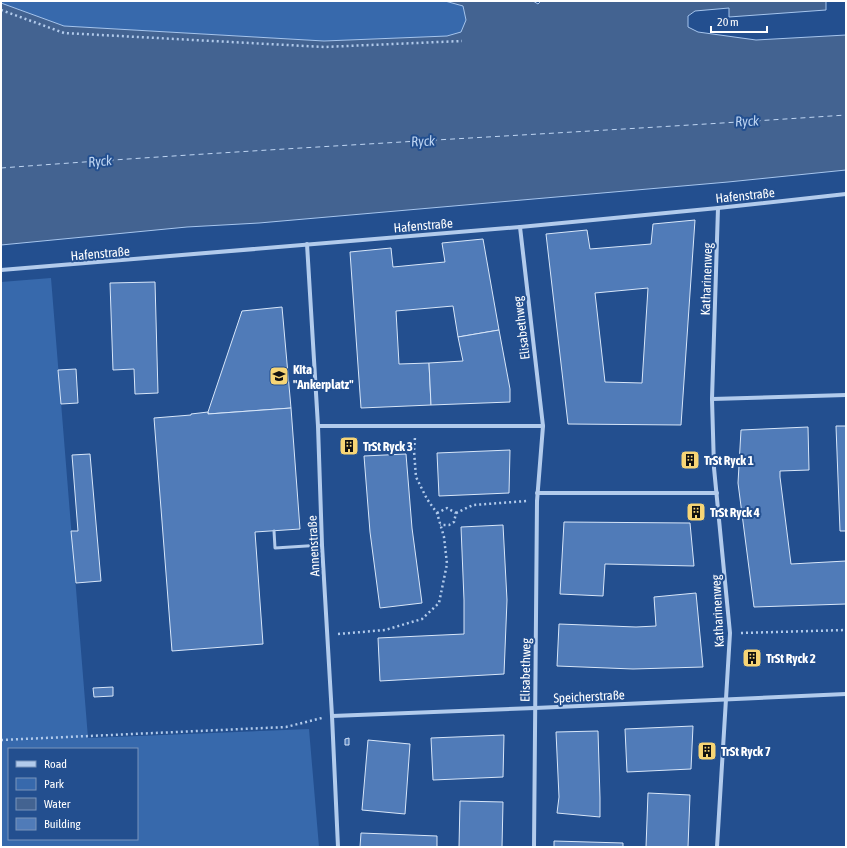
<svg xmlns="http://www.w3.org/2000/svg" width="847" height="848" viewBox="0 0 847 848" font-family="'Asap Condensed',sans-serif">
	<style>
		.green { fill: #3769ac; fill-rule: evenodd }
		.water { fill: #436391; stroke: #a6c5ed }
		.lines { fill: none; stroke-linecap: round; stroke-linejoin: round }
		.ferry { stroke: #bed5f3; stroke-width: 1; stroke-dasharray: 5 4; stroke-linecap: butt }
		.building { fill: #507bb8; stroke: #d7e6f9; fill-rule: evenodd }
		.path { stroke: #b2cbec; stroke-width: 2.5; stroke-dasharray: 2 3; stroke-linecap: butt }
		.service { stroke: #b2cbec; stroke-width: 3 }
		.minor { stroke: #b2cbec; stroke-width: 4 }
		.labels { text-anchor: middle; stroke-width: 4; stroke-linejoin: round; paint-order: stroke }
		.street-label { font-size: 13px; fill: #fff; stroke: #234f8f }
		.poi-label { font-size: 13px; font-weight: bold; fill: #fff; stroke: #234f8f; text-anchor: start }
		.water-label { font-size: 14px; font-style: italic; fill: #bed5f3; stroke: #234f8f }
	</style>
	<rect width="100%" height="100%" fill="#234f8f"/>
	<g class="green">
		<polygon points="1,1 445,1 463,6 466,20 462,32 447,36 324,41 64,26 1,3"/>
		<path d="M51 278 88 738 309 729 319 847H1V282ZM9 749H137V839H9Z"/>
	</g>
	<polygon class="water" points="445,1 533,1 538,4 541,1 826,1 826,10 729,17 729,8 695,11 688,16 688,27 698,32 756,40 846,35 846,170 728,182 259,223 187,227 1,245 1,3 64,26 324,41 447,36 461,32 466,20 463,6"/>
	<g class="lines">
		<path class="ferry" d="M1 168C282 147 564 134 846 115"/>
	</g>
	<g class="building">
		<path d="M695 220 681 425 568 424 546 234 587 230 590 249 651 244 653 224ZM648 288 642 383 605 382 595 293Z"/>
		<polygon points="483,239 499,330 458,337 453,306 396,311 399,364 429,363 431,405 361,408 350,252 391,248 393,267 445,262 442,243"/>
		<polygon points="155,282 158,393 135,394 134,369 113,370 110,283"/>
		<polygon points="282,307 291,408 208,414 208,412 242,311"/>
		<polygon points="499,330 510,389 510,402 431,405 429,363 463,361 458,337"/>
		<polygon points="76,369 78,403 61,404 58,370"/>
		<polygon points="291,408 300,529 255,532 263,644 172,651 154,418 191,415 191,414 208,412 208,414"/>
		<polygon points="836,426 846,426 846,531 840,531"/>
		<polygon points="808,427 809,470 780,471 780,477 791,564 846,561 846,604 754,607 738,483 741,430"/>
		<polygon points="346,443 353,444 353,448 345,448"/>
		<polygon points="510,450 509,493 439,496 437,453"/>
		<polygon points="90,454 101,581 76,583 71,531 78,531 72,455"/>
		<polygon points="406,454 412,528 422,603 380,608 370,532 364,456"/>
		<polygon points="688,456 692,456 693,463 689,464"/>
		<polygon points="692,509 700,509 700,514 693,514"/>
		<polygon points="564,522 690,523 694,566 605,564 603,596 560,594"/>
		<polygon points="503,525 507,600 504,674 380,681 378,638 464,634 464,600 461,527"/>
		<polygon points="696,593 703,667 633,669 557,666 559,624 636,627 656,626 654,597"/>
		<rect x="748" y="652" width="9" height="13"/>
		<polygon points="113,687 113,696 94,697 93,688"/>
		<polygon points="693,726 691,769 627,772 625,729"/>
		<polygon points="598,731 600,798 600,817 557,813 559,797 556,732"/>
		<polygon points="504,735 503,777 433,780 431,738"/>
		<polygon points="349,738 349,745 345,745 345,739"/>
		<polygon points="368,740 410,744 405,814 362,810"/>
		<polygon points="704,748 709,748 709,754 705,754"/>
		<polygon points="648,793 690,795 688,847 646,847"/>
		<polygon points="460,801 503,802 502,847 459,847"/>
		<polygon points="361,833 437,836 437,847 360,847"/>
		<polygon points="554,841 623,843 623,847 554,847"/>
	</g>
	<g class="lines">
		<g class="path">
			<polyline points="1,10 64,33 324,47 462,41"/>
			<polyline points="437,513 447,508 456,513 454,522 449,525 440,525"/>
			<polyline points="456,513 473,505 527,501"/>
			<polyline points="741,633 846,630"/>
			<polyline points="338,634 385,630 422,619 439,603 447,564 444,537 437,513 427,499 416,477 414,451 415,437"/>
			<polyline points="1,740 286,727 322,718"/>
		</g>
		<polyline class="service" points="274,531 275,548 322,545"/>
		<g class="minor">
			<polyline points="520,227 543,426 537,501 534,847"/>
			<polyline points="307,244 318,426 322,545 332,716 338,847"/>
			<polyline points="1,270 520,227 718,208 846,194"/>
			<polyline points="712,399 846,395"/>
			<polyline points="318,426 543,426"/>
			<polyline points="537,493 717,493"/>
			<polyline points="332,716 535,708 846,694"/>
			<polyline points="717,847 730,633 714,468 712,399 718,208"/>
		</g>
	</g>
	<defs>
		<g id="school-square" transform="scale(1)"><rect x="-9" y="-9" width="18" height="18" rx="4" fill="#f7d575" stroke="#234f8f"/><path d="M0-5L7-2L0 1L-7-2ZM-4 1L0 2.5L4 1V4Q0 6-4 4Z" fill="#111"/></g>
		<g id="building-square" transform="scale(1)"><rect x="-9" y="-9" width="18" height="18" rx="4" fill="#f7d575" stroke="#234f8f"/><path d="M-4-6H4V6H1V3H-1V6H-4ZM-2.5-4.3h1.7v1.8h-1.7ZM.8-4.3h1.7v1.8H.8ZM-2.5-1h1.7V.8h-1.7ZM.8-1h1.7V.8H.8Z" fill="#111"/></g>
	</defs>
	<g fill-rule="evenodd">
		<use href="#school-square" x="279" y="376"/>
		<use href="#building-square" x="349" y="446"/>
		<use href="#building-square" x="690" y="460"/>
		<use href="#building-square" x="696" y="512"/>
		<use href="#building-square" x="752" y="658"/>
		<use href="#building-square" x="707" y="751"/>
	</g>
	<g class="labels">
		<g class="street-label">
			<text transform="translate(745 195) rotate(-6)" y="5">Hafenstraße</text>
			<text transform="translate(423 225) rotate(-5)" y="5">Hafenstraße</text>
			<text transform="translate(100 253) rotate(-5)" y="5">Hafenstraße</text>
			<text transform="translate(706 279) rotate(-88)" y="5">Katharinenweg</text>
			<text transform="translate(521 328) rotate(-97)" y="5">Elisabethweg</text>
			<text transform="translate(313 546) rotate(-93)" y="5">Annenstraße</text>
			<text transform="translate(717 611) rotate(-93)" y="5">Katharinenweg</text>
			<text transform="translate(525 670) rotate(-89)" y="5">Elisabethweg</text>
			<text transform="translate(589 696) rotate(-3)" y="5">Speicherstraße</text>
		</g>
		<g class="poi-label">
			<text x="293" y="374">Kita<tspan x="293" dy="15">"Ankerplatz"</tspan></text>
			<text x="363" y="451">TrSt Ryck 3</text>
			<text x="704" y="465">TrSt Ryck 1</text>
			<text x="710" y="517">TrSt Ryck 4</text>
			<text x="766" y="663">TrSt Ryck 2</text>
			<text x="721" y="756">TrSt Ryck 7</text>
		</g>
		<g class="water-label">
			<text transform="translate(747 121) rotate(-3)" y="5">Ryck</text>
			<text transform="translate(423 141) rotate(-3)" y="5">Ryck</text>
			<text transform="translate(100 161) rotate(-5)" y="5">Ryck</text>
		</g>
	</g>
	<rect width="847" height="848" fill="none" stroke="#ffffff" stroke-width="4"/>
	<rect x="8" y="748" width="130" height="92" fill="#234f8f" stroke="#7b95bc"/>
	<rect x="16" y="761" width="20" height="6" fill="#b2cbec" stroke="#7b95bc"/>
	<text x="44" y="768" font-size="12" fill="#ffffff">Road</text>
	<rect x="16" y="778" width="20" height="12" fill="#3769ac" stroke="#7b95bc"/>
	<text x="44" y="788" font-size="12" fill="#ffffff">Park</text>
	<rect x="16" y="798" width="20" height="12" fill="#436391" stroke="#7b95bc"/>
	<text x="44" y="808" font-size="12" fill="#ffffff">Water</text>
	<rect x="16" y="818" width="20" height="12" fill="#507bb8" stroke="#7b95bc"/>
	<text x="44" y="828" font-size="12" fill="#ffffff">Building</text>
	<path d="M711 26v6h56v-6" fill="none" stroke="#ffffff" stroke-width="2"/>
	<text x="717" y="26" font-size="12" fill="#ffffff" stroke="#234f8f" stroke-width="3" paint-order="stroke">20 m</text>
</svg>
